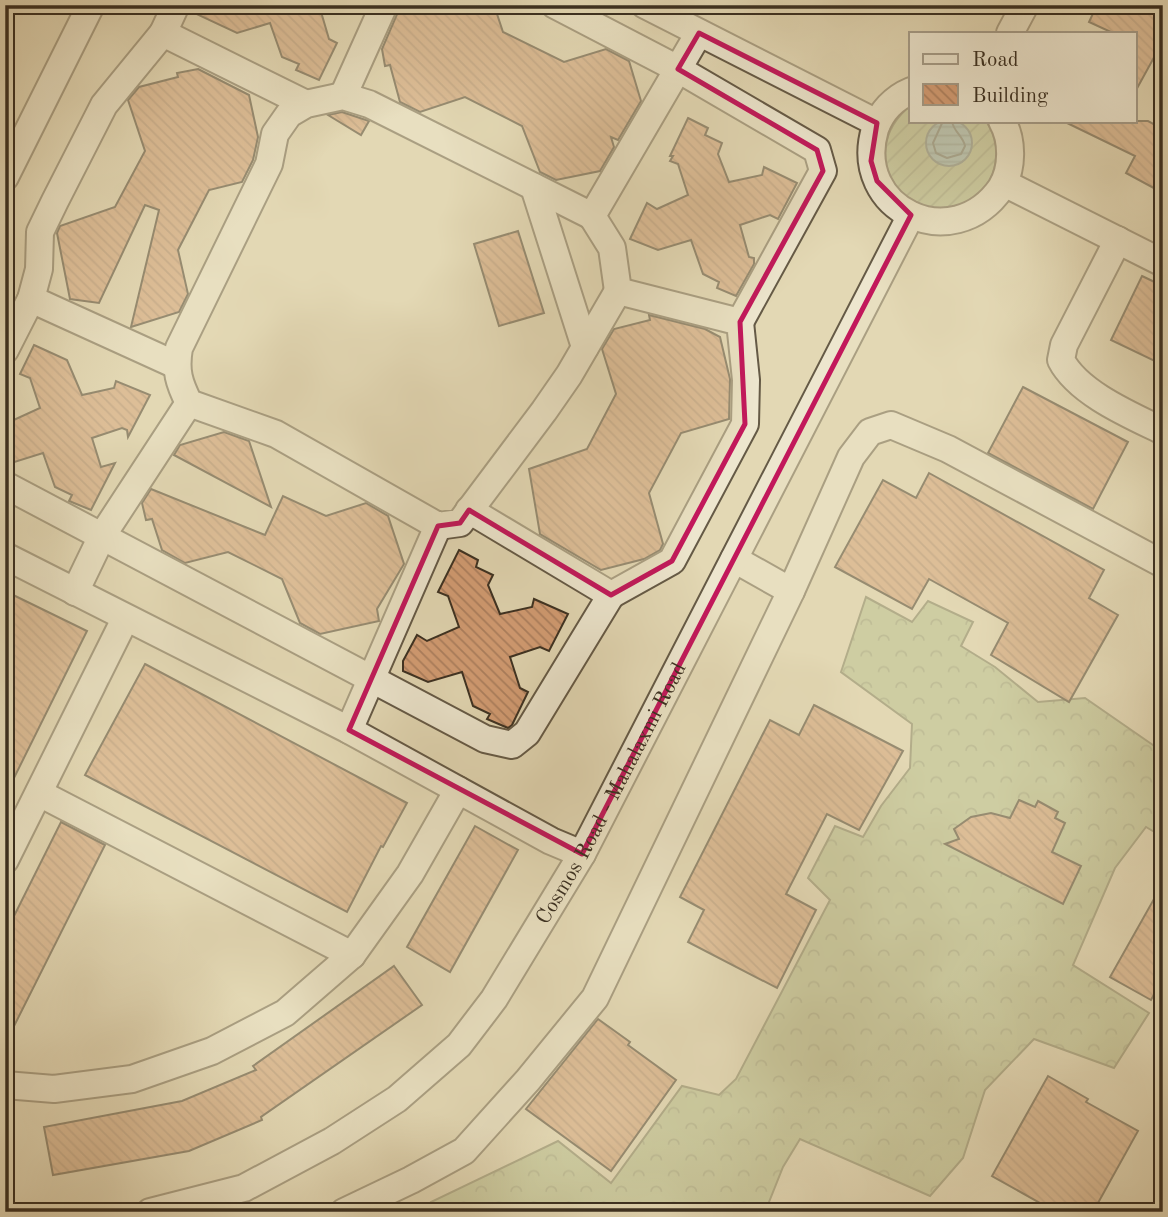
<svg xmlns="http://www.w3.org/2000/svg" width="1168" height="1217" viewBox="0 0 1168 1217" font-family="'Old Standard TT',serif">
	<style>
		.forest { fill: url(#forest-crowns); stroke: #787857; stroke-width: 2 }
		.garden { fill: url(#garden-furrows); stroke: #787857; stroke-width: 2 }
		.water { fill: url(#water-rules); stroke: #72827a; stroke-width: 2 }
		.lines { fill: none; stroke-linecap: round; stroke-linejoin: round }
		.shore { stroke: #69746b; stroke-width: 2 }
		.building { fill: url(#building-back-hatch); stroke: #3b3021; stroke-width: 2 }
		.minor-casing { stroke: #655a46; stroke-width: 30 }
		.minor { stroke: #ede6ce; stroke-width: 26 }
		.marked { fill: none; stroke: #c2185b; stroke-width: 5; stroke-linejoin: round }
		.labels { text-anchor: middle; stroke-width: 7; stroke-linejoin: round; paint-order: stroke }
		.street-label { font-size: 21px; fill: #3b3021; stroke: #ede6ce }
	</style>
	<defs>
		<pattern id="forest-crowns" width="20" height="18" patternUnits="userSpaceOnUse" patternTransform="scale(1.75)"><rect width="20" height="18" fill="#b4bf8d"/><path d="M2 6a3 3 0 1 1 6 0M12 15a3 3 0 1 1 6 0" fill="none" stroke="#949c73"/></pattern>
		<pattern id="garden-furrows" width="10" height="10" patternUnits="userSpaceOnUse" patternTransform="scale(1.75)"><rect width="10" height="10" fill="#b4bf8d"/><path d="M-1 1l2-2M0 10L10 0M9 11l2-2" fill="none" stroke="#949c73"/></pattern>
		<pattern id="water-rules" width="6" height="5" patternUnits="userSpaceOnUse" patternTransform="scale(1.75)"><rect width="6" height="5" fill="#97b8b5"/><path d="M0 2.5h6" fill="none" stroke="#7c9693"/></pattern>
		<pattern id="building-back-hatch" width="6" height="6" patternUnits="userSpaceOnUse" patternTransform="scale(1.75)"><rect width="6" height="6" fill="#d49d74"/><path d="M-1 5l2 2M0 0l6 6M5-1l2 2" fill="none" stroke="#ad805f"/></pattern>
	</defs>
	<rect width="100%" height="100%" fill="#e3d8b4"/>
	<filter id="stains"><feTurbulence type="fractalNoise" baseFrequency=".00286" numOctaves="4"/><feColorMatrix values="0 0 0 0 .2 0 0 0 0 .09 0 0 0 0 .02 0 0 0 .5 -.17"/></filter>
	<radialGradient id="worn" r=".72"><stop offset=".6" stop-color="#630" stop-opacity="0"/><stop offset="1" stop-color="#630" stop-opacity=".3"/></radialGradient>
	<polygon class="forest" points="866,597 912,622 928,601 973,622 961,646 995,667 1038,702 1085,698 1163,752 1163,837 1146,827 1115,868 1073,965 1149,1013 1114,1068 1034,1039 985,1090 963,1158 930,1196 800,1139 783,1167 765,1212 435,1212 431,1202 558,1141 611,1183 682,1086 719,1095 736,1079 830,900 808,878 835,826 863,837 881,806 910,768 912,724 841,672"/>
	<path class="garden" d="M911 105V121H986C997 137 999 154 993 173 990 183 982 191 973 198 918 240 846 158 911 105Z"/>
	<circle class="water" cx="949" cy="143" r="23"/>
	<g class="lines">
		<path class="shore" d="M943 121 933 143 936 153 947 158 961 154 965 146C963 136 953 131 952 121"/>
	</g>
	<g class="building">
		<polygon points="191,5 319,5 329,39 337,43 319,80 296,70 299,64 282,57 270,23 237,33 190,11"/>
		<polygon points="401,5 494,5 503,32 564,62 606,49 629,61 641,101 618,140 611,137 614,147 600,171 556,180 540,172 522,126 465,97 420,112 400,102 390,65 385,66 382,49"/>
		<polygon points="1097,5 1163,5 1163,41 1135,92 1135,33 1113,33 1089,22"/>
		<polygon points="198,69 249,95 258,137 253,160 242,182 209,190 178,250 188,294 179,312 131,327 159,210 145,205 99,303 70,299 57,233 60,226 115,207 145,151 128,100 139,87 178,77 177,73"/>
		<polygon points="342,112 369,121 361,135 328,115"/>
		<polygon points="688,118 708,128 705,135 722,143 718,154 729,182 762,175 764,167 797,183 778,219 770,215 740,225 749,257 754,258 754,264 736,296 717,288 719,282 703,274 691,240 658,250 630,239 647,203 657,209 688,195 678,164 670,161 673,156 670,156"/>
		<polygon points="1063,121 1148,121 1163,129 1163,193 1126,173 1135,156"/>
		<polygon points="518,231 544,313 499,326 474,244"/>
		<polygon points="1142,276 1163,286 1163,365 1111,340"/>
		<polygon points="649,315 705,329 720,337 730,379 729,419 681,433 649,493 663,544 660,550 644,559 601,570 540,534 529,469 587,449 616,394 602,349 614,329 650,320"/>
		<polygon points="34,345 67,360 82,395 114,388 116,381 150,395 128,437 127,430 122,428 92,438 101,467 115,463 91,510 69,501 72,495 55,487 43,453 5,465 5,424 40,408 30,378 20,374"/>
		<polygon points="1023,387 1128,442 1093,509 988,453"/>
		<polygon points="224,432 249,441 271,507 174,455 180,445"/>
		<polygon points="929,473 1104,570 1089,598 1118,615 1069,702 991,655 1008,623 929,579 912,609 835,567 883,480 916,498"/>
		<polygon points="151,489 265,535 283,496 326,516 366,503 388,516 404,564 377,609 379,621 320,634 300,623 282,579 228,552 185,563 162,550 152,519 146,520 142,503"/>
		<polygon points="459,550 478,560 476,567 493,575 488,585 500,614 532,607 534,599 568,614 549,651 540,647 510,657 520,688 528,692 512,725 508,728 487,719 490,714 473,706 462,672 428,682 403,671 403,661 417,635 427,641 459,627 448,596 438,592"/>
		<polygon points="5,591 87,631 5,796"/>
		<polygon points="145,664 407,803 383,847 381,846 347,912 85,775"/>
		<polygon points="814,705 903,751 859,830 827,814 786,894 816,910 777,988 688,942 704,910 680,897 770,720 799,735"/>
		<polygon points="1019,800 1035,807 1038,801 1058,812 1055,818 1065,823 1052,852 1081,866 1063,904 945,844 959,839 954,829 971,817 991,813 1010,818"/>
		<polygon points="61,822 105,845 5,1044 5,934"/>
		<polygon points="475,826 518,850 450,972 407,947"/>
		<polygon points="1163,883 1163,978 1151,1000 1110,977"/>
		<polygon points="394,966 422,1005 261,1117 262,1120 189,1151 53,1175 44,1127 182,1101 256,1070 253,1066"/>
		<polygon points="598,1019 630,1042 628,1045 676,1080 611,1171 526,1109"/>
		<polygon points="1048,1076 1088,1099 1086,1102 1138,1131 1093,1212 1056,1212 992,1176"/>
	</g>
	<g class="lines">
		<g class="minor-casing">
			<g id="minor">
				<polyline points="176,5 163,33 306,104"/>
				<polyline points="555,5 678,69 817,150 823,171 740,322"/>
				<polyline points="645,5 877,123"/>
				<polyline points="1010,33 1025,5"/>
				<path d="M911 91C894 98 881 112 875 129 851 210 953 257 1001 188 1013 169 1013 140 1002 121"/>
				<polyline points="343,96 384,5"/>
				<polyline points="5,177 91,5"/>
				<polyline points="1004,183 1163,263"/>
				<polyline points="534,187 585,347"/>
				<path d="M592 216 369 104 343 96 306 104 289 114 275 134 269 164 179 348C175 371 179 383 189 403L276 434 438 526 460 523 544 411 569 375 618 291"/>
				<path d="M1118 240 1064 345 1061 360C1078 393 1130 415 1163 431"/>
				<polyline points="31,299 176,365"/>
				<polyline points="5,350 31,299 39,269 40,232 55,201 104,105 163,33"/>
				<polyline points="5,485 485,739 512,745 527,733 611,595 469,510"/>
				<polyline points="5,556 349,730 551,841 582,854"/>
				<polyline points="734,559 791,591"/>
				<polyline points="75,592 102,536 189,403"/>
				<polyline points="611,595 672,561 745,424 746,380 740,322 618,291 612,248 592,216 699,33"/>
				<polyline points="349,730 438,526"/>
				<polyline points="39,793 352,955"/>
				<polyline points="5,860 125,619"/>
				<polyline points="5,1085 54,1089 132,1079 212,1051 285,1013 352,955 410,874 458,790"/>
				<path id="s1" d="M150 1212 244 1188 332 1141 397 1099 459 1045 494 999 582 854 911 215"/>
				<polyline points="344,1212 411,1180 464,1151 528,1080 595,998 791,591 851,457 870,432 891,425 948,449 1163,564"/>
			</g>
		</g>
		<use href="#minor" class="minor"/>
	</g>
	<path d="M0 0H1168V1217H0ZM699 33 877 123 871 161 877 181 911 215 582 854 349 730 438 526 460 523 469 510 611 595 672 561 745 424 740 322 823 171 817 150 678 69Z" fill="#e3d8b4" fill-opacity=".55" fill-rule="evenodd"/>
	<path class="marked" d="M699 33 877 123 871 161 877 181 911 215 582 854 349 730 438 526 460 523 469 510 611 595 672 561 745 424 740 322 823 171 817 150 678 69Z"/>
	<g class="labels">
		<g class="street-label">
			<text dy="7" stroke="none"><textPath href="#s1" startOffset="651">Cosmos Road - Mahalaxmi Road</textPath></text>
		</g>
	</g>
	<rect width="1168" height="1217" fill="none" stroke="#e3d8b4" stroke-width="28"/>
	<rect x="7" y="7" width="1154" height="1203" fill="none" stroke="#3b3021" stroke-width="3.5"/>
	<rect x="14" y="14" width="1140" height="1189" fill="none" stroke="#3b3021" stroke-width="2"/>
	<rect x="909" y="32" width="228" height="91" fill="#ede6ce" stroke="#a69d89" stroke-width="2"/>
	<rect x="923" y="54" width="35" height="10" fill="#ede6ce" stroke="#a69d89" stroke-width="2"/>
	<text x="972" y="66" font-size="21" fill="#3b3021">Road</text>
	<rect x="923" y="84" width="35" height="21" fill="url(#building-back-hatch)" stroke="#a69d89" stroke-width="2"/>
	<text x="972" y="102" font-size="21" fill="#3b3021">Building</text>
	<rect width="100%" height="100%" filter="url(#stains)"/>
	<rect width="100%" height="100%" fill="url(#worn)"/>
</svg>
